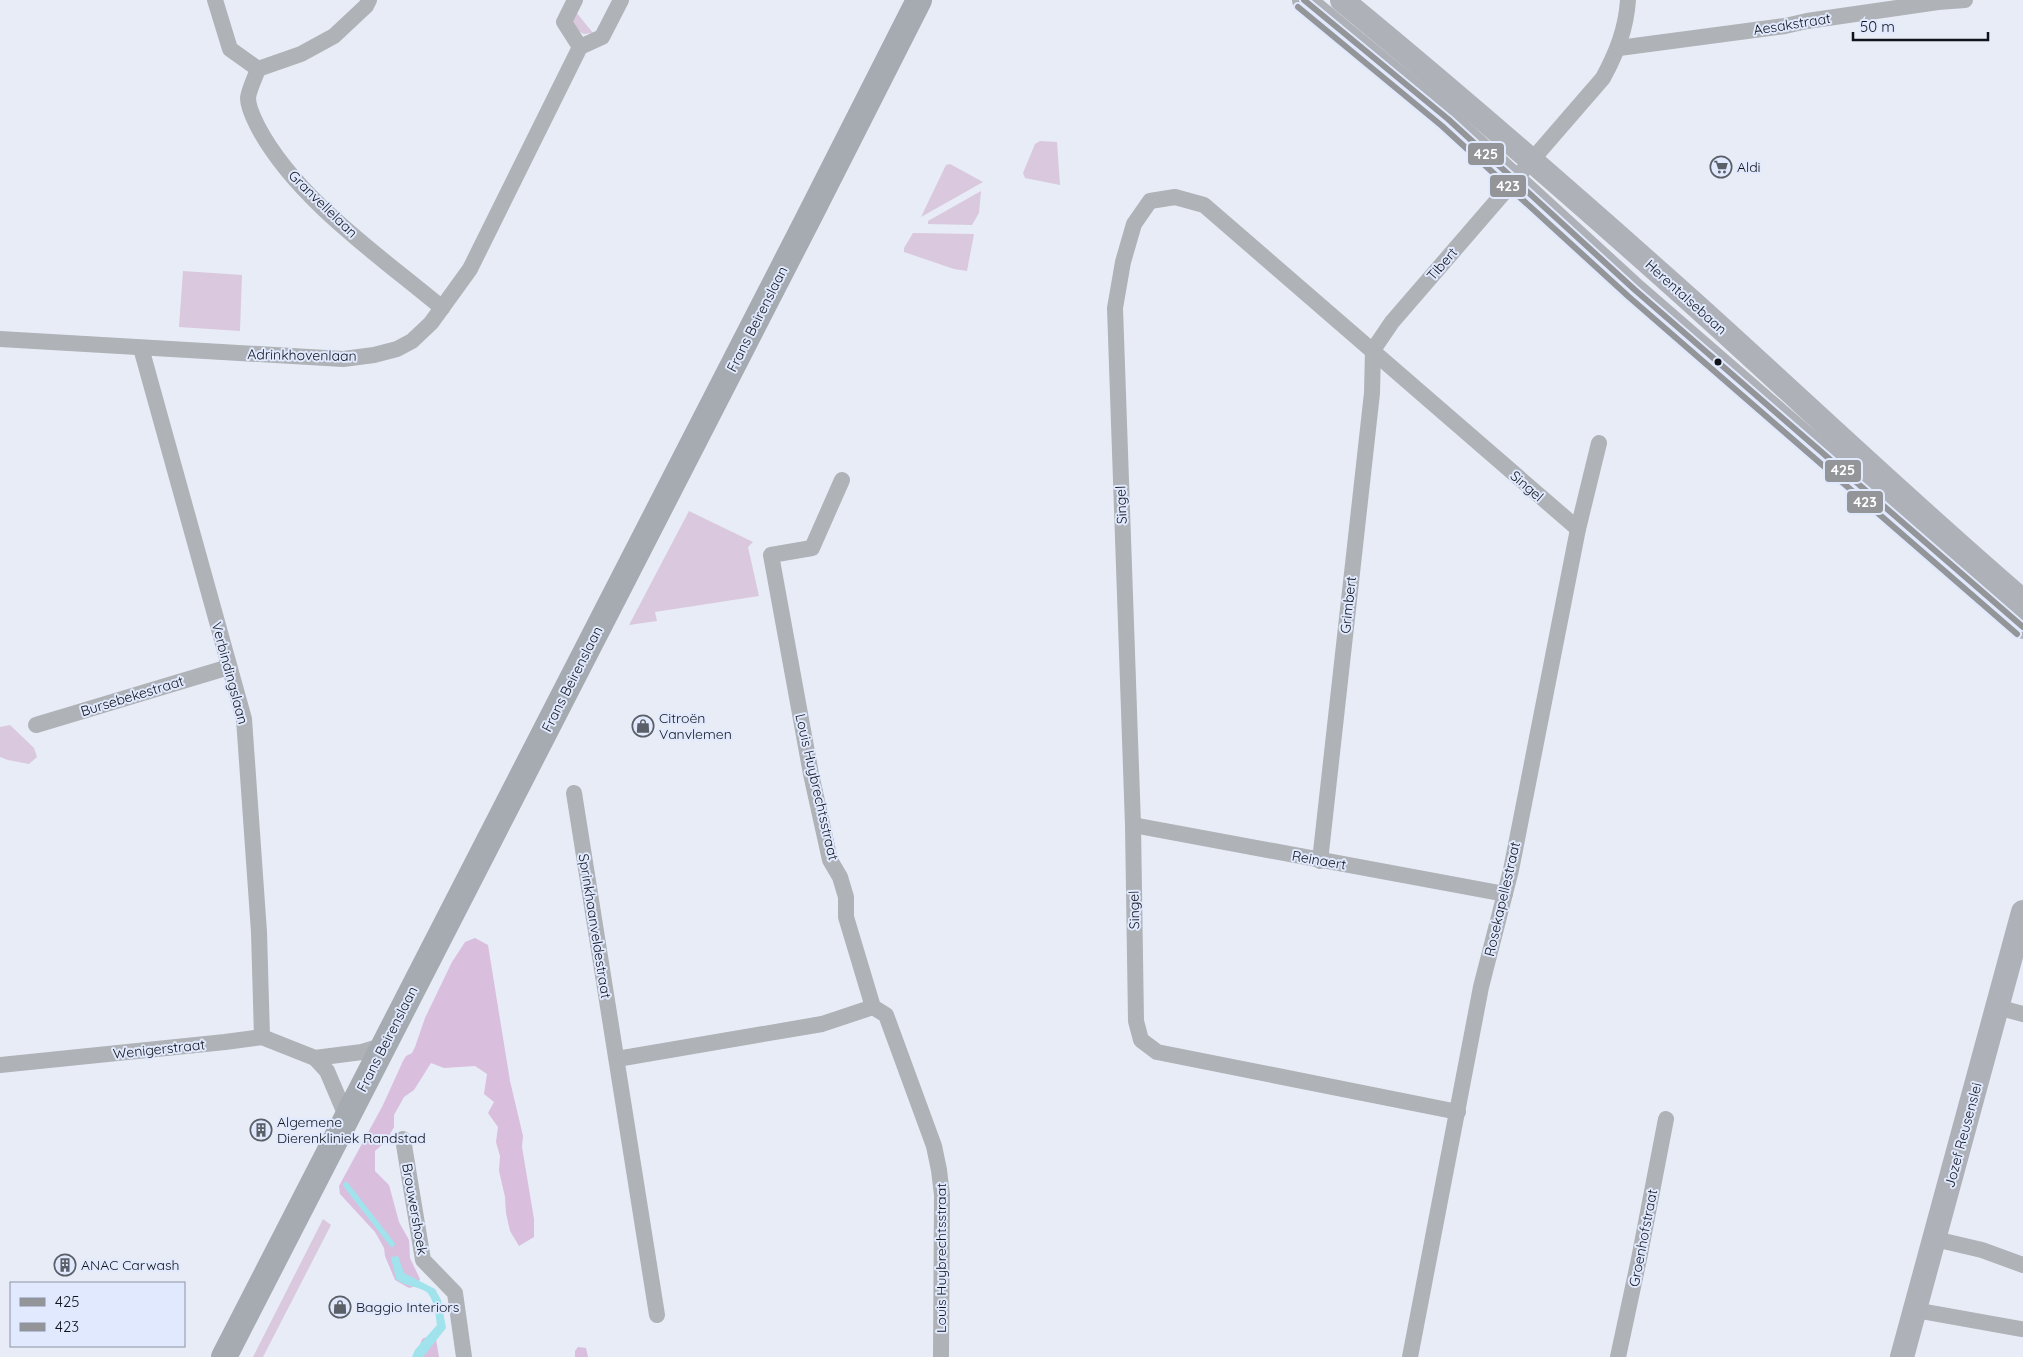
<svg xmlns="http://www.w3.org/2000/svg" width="2023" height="1357" viewBox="0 0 2023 1357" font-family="Quicksand,sans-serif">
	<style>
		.green { fill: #dac9de }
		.forest { fill: #dabedd }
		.water { fill: #a0e3ec }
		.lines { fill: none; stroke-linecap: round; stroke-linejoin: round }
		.stream { stroke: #a0e3ec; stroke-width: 5.5 }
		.street { stroke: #afb2b6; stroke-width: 16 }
		.secondary { stroke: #aeb1b7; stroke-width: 24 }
		.primary { stroke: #a6abb1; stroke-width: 26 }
		.bus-1-casing { stroke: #e0e9fe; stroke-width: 10 }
		.bus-2-casing { stroke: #e0e9fe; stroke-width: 10 }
		.bus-1 { stroke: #939598; stroke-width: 6 }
		.bus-2 { stroke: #939598; stroke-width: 6 }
		.bus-dot { fill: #10131a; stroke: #e0e9fe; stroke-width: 2 }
		.labels { text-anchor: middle; stroke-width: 4; stroke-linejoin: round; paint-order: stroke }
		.street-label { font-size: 14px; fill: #10131a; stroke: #e0e9fe }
		.poi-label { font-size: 14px; fill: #10131a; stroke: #e0e9fe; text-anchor: start }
		.line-badge { stroke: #e0e9fe; stroke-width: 2 }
		.badge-label { font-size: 14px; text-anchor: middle; font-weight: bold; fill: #fff }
	</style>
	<rect width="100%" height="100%" fill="#e7ecf7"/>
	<g class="green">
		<polygon points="576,12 593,33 584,34 574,29 572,19"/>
		<polygon points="1040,141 1057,142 1060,185 1025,178 1023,173 1035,144"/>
		<polygon points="950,164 983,182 921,217 946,165"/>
		<polygon points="981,191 979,213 972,225 928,224 928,221"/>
		<polygon points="913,233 974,234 967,271 954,269 904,252 904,248"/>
		<polygon points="183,271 242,275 240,331 179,327"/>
		<polygon points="689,511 753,542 748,547 759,596 655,612 657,621 629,625"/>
		<polygon points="10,725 34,748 37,757 29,764 8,760 0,757 0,727"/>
		<polygon points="323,1219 331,1225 263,1357 253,1357"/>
	</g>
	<g class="forest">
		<polygon points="475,938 488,945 510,1081 523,1136 522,1147 534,1219 534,1237 519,1246 510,1231 506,1213 505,1197 499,1171 500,1156 496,1142 498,1127 488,1113 494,1102 484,1094 487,1074 475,1066 444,1068 431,1063 414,1090 404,1097 394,1115 394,1127 386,1141 375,1151 375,1171 389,1185 399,1222 409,1240 410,1258 420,1279 417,1286 409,1288 395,1280 385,1256 384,1248 375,1232 340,1194 339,1186 383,1105 403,1061 406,1056 412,1053 415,1047 425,1018 452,962 465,942"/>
		<polygon points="429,1336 436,1339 439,1357 416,1357 422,1339"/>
		<polygon points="578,1347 586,1348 588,1357 575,1357 575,1351"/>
	</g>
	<path class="water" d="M398 1256 404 1273 435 1289 441 1300 446 1328 423 1357H412L415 1350 437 1325C436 1316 434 1296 425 1291 415 1286 405 1286 396 1279L391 1257Z"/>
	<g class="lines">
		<polyline class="stream" points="346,1185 392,1244"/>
		<g class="street">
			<path d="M215 0 230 49 258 69C255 78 249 89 248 98 248 108 254 119 258 127 296 199 380 256 442 308"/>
			<polyline points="575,0 564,22 580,47"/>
			<polyline points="1619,48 1785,26 1807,21 1938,2 1965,0"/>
			<polyline points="258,69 301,54 334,36 366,6 369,0"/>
			<polyline points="0,339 343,359 374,355 397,349 412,341 431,323 470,269 580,47 602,37 621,0"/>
			<polyline points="141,348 244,719 259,932 262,1037"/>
			<path d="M1373 350 1392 322 1603 78C1617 52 1626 29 1628 0"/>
			<polyline points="842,480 812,548 771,555 811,774 830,860 840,877 846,897 846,917 873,1007 886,1015 934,1146 939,1170 942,1195 941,1357"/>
			<polyline points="36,725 229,667"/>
			<polyline points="574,793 657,1315"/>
			<polyline points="1133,825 1505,894"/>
			<polyline points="1320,861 1372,393 1373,350"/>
			<polyline points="1997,1007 2023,1014"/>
			<polyline points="315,1058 327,1071 347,1118"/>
			<polyline points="617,1059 822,1024 873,1007"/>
			<polyline points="0,1065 225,1042 262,1037 315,1058 362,1052 385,1045"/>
			<polyline points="1458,1112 1157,1052 1141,1040 1136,1021 1133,825 1115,308 1123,262 1134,224 1150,201 1175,197 1204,205 1578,529"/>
			<polyline points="403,1139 423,1260 455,1293 464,1357"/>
			<polyline points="1935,1239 1982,1250 2023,1265"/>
			<polyline points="1915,1310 2021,1329"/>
			<polyline points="1410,1357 1481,987 1511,870 1578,529 1599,443"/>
			<polyline points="1618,1357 1639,1259 1666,1119"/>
		</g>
		<g class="secondary">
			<polyline points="1304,0 1448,119 1635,290 2023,627"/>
			<path d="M1342 0C1461 98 1577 199 1691 301 1802 401 1910 504 2023 601"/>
			<polyline points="1902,1357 2023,912"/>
		</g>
		<polyline class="primary" points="224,1357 808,219 919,0"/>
		<g class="bus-1-casing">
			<polyline id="bus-1" points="1304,0 1448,119 1635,290 2023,627"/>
		</g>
		<g class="bus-2-casing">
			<polyline id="bus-2" points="1298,7 1442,126 1629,297 2017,634"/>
		</g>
		<use href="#bus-1" class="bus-1"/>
		<use href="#bus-2" class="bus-2"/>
	</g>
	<defs>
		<g id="supermarket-ring" transform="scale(1.125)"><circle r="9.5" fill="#e0e9fe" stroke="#5b5f67" stroke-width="1.5"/><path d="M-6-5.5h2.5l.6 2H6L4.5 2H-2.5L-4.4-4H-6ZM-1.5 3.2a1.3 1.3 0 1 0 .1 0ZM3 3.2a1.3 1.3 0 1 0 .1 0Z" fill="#5b5f67"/></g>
		<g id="shop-ring" transform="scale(1.125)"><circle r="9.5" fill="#e0e9fe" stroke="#5b5f67" stroke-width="1.5"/><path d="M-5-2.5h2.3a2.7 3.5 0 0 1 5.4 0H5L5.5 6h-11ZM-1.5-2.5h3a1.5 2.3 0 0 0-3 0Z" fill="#5b5f67"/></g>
		<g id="building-ring" transform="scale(1.125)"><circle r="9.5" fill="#e0e9fe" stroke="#5b5f67" stroke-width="1.5"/><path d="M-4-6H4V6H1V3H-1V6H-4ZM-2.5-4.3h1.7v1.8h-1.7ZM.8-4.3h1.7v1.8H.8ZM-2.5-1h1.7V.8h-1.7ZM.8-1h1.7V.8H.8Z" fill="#5b5f67"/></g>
	</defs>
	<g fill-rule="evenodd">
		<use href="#supermarket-ring" x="1721" y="167"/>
		<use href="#shop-ring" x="643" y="726"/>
		<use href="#building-ring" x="261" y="1130"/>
		<use href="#building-ring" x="65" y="1265"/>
		<use href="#shop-ring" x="340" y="1307"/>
	</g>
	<circle class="bus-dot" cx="1718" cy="362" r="4.5"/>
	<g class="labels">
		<g class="street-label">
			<text transform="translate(1792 24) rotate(-9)" y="5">Aesakstraat</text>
			<text transform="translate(323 204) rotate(44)" y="5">Granvellelaan</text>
			<text transform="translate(1442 264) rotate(-49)" y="5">Tibert</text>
			<text transform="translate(1686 297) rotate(42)" y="5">Herentalsebaan</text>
			<text transform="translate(757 319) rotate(-63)" y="5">Frans Beirenslaan</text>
			<text transform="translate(302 355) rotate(1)" y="5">Adrinkhovenlaan</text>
			<text transform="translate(1527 486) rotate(41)" y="5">Singel</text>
			<text transform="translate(1121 505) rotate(-92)" y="5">Singel</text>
			<text transform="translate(1348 605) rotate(-84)" y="5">Grimbert</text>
			<text transform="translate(230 673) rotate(75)" y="5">Verbindingslaan</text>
			<text transform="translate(572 679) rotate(-63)" y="5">Frans Beirenslaan</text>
			<text transform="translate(132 696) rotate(-17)" y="5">Bursebekestraat</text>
			<text transform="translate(817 787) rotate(77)" y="5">Louis Huybrechtsstraat</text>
			<text transform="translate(1319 860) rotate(10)" y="5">Reinaert</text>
			<text transform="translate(1502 899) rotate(-77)" y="5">Rosekapellestraat</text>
			<text transform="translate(1134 910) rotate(-91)" y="5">Singel</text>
			<text transform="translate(595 926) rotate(81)" y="5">Sprinkhaanveldestraat</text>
			<text transform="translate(387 1039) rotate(-63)" y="5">Frans Beirenslaan</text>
			<text transform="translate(159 1049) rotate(-6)" y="5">Wenigerstraat</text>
			<text transform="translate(1963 1135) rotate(-75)" y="5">Jozef Reusenslei</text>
			<text transform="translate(415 1209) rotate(80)" y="5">Brouwershoek</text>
			<text transform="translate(1643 1238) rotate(-79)" y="5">Groenhofstraat</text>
			<text transform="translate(941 1258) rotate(-90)" y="5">Louis Huybrechtsstraat</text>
		</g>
		<g class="poi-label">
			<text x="1737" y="172">Aldi</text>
			<text x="659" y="723">Citroën<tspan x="659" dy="16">Vanvlemen</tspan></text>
			<text x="277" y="1127">Algemene<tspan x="277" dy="16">Dierenkliniek Randstad</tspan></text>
			<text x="81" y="1270">ANAC Carwash</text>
			<text x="356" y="1312">Baggio Interiors</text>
		</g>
	</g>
	<g class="line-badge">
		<rect x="1467" y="142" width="38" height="24" rx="5" fill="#939598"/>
		<rect x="1489" y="174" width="38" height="24" rx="5" fill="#939598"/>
		<rect x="1824" y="459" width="38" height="24" rx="5" fill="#939598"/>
		<rect x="1846" y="490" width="38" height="24" rx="5" fill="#939598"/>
	</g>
	<g class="badge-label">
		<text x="1486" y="159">425</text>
		<text x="1508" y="191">423</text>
		<text x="1843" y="475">425</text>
		<text x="1865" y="507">423</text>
	</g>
	<rect x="10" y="1282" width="175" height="65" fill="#e0e9fe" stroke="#8d93a3"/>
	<rect x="20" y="1298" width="25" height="8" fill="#939598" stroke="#8d93a3"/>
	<text x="55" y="1307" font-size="15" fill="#10131a">425</text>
	<rect x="20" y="1323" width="25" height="8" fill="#939598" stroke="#8d93a3"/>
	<text x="55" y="1332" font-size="15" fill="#10131a">423</text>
	<path d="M1853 32v8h135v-8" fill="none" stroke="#10131a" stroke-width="2.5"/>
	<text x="1860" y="32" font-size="15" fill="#10131a" stroke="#e0e9fe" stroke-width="4" paint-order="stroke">50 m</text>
</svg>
